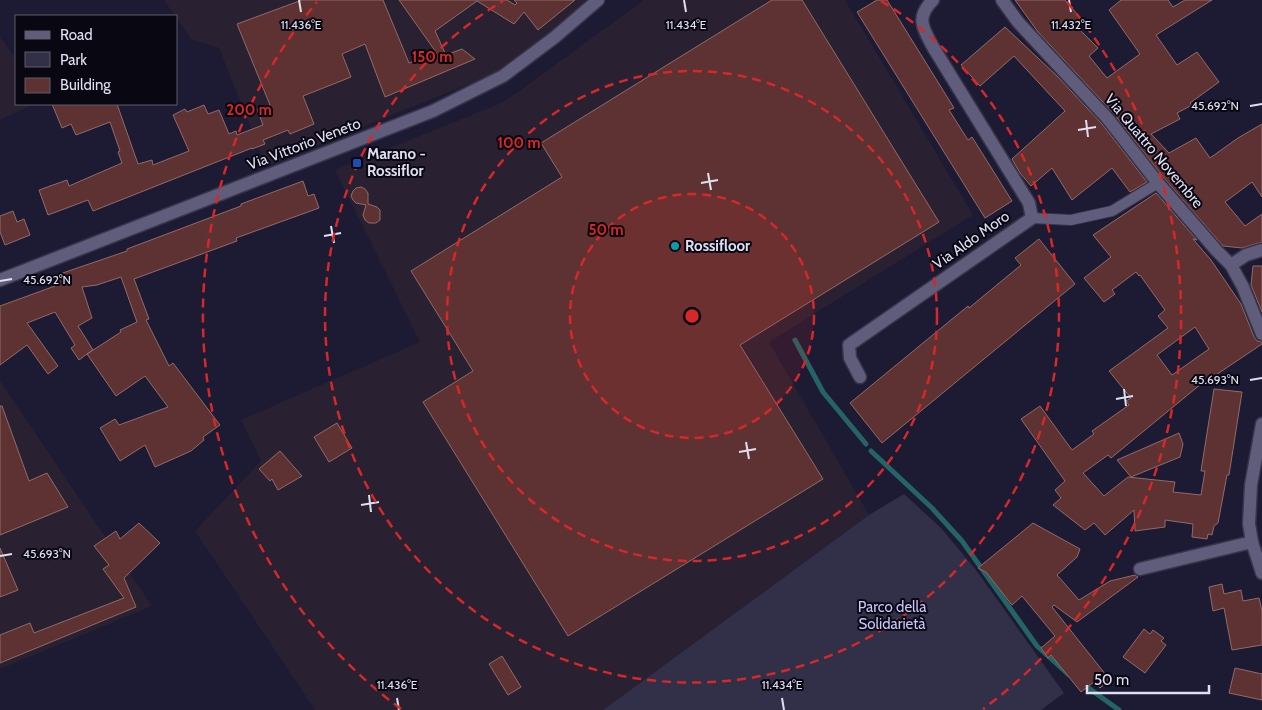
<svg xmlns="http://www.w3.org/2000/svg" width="1262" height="710" viewBox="0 0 1262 710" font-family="Cabin,sans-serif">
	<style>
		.industrial { fill: #292131 }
		.green { fill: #323048 }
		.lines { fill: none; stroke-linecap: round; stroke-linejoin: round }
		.stream { stroke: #256466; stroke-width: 5 }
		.building { fill: #5e3232; stroke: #916b69; fill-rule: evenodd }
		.pedestrian-casing { stroke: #38344a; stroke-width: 12 }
		.minor-casing { stroke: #38344a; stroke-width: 15 }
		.tertiary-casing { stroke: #38344a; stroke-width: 15 }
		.pedestrian { stroke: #605d7c; stroke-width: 10 }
		.minor { stroke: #605d7c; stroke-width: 12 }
		.tertiary { stroke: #605d7c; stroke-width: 12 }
		.ticks { fill: none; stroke: #e0dff1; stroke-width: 2 }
		.ring { fill: none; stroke: #d62828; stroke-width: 2.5; stroke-dasharray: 9 6 }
		.transit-dot { fill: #1a4fb4; stroke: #080712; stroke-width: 2 }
		.culture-dot { fill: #0f9aa8; stroke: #080712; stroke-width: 2 }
		.labels { text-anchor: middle; stroke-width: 4; stroke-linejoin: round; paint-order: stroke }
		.street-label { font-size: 15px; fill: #e0dff1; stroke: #080712 }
		.poi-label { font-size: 15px; font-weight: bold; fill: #e0dff1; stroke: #080712; text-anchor: start }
		.park-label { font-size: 15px; fill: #c9c4fa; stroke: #080712 }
		.ticks-label { font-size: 12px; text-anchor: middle; fill: #e0dff1; stroke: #080712; stroke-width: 4; stroke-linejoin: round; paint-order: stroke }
		.centre { fill: #d62828; stroke: #080712; stroke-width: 2.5 }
		.ring-label { font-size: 15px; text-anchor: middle; font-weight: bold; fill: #d62828; stroke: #080712; stroke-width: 4; stroke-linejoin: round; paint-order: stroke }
	</style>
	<rect width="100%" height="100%" fill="#1d1a34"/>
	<g class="industrial">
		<polygon points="164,0 595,0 499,71 486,77 266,166 219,48 191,39"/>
		<polygon points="644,0 845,0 973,215 769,342 869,515 603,710 315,710 195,531 261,461 241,420 420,342 335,170 499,104 514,95"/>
		<polygon points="0,37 16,59 16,104 34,104 0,120"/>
		<polygon points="0,381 152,606 0,669"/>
	</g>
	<polygon class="green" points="904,494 941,528 976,570 1064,693 1041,710 603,710 869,515"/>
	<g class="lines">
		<g class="stream">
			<polyline points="795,340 823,392 866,444"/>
			<polyline points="871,451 932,508 962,541 1037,646 1069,675"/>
			<polyline points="1083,684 1119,710"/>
		</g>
	</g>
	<g class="building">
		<polygon points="302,0 383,0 409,63 436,52 399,0 507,0 515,5 517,3 514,0 575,0 538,30 524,12 514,24 477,1 435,31 446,55 462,49 475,59 385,97 365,44 342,54 351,77 303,96 314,124 290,134 288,130 263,140 265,144 252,149 252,148 93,211 88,200 48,215 39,190 67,180 69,186 122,163 118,152 120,151 110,122 76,135 71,124 62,128 52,104 117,104 138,164 152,160 153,165 189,151 173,115 185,109 187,112 204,105 208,114 219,110 229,134 236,131 237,135 263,125 257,109 270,105 237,24"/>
		<polygon points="772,0 802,0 939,222 740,345 823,479 568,636 423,402 473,371 411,271 562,177 541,143"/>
		<polygon points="877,0 887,0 954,108 949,110 968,140 972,137 1012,201 985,218 857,12"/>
		<polygon points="1015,0 1065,0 1084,22 1078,28 1098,48 1089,56 1107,78 1140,54 1109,10 1121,0 1168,0 1173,7 1185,0 1212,0 1156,35 1177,65 1197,52 1219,82 1190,103 1192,105 1177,113 1180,119 1151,134 1169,153 1196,138 1210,158 1238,138 1262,124 1262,197 1252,182 1225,202 1245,226 1262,214 1262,242 1242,248 1223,246 1164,178 1114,114 1038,32"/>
		<polygon points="1005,27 1056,75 1102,124 1147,182 1130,192 1112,168 1072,200 1052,168 1031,186 1020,173 1012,159 1065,111 1014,56 980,86 961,65"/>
		<path d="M303 181 308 196 314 194 319 208 236 238 237 241 134 279 149 319 146 320 169 366 173 363 220 425 203 437 204 440 191 451 155 467 145 445 120 461 100 428 115 419 119 425 168 407 145 376 116 396 87 354 79 360 71 348 75 345 55 312 27 323 58 366 48 374 27 345 0 365V306L55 286 51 277 127 251V249L241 206V204ZM121 277 137 322 120 330 121 332 87 354 93 350 78 326 92 318 82 287 97 285Z"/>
		<polygon points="361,187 365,189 368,193 368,204 377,207 380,210 380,220 376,223 369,223 365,220 363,215 366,205 356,203 353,200 351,196 353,191 356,188"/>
		<path d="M1156 193 1197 240 1193 239 1211 260 1241 304 1254 337 1257 341 1262 342V344L1201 385V384L1111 458 1108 455 1083 473 1104 496 1128 477 1175 482 1173 492 1201 495 1205 471H1201L1214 389 1242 392 1229 475H1227L1218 523 1214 526 1212 535 1208 534 1207 539 1192 537 1193 524 1165 520V527L1135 531 1134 510 1105 535 1094 523 1085 530 1053 505 1061 498 1055 490 1065 481 1021 419 1040 406 1072 450 1094 434 1092 431 1129 405 1126 401 1131 398 1109 371 1168 328 1158 316 1165 310 1140 275 1139 276 1136 272 1112 290 1115 294 1104 302 1084 278 1111 257 1093 235ZM1195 327 1209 349 1172 375 1157 355Z"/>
		<polygon points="13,211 17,222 24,219 30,235 5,245 0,232 0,216"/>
		<polygon points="1039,239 1075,284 882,443 850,403 968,306 969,308 1021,265 1015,258"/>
		<polygon points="1253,266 1262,266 1262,312 1251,285"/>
		<polygon points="0,406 2,406 29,481 47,473 68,507 0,535"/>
		<polygon points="337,423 352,448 329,462 314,437"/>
		<polygon points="1179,433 1183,444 1180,457 1131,477 1117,460"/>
		<polygon points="280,451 302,476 278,490 272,479 270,481 259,469"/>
		<polygon points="139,523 160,543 124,578 136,607 0,663 0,635 30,623 34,633 124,598 103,569 109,565 94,546 116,531 120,539"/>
		<polygon points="1033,523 1080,549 1077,557 1057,575 1079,600 1110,581 1135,575 1138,577 1077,622 1054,605 1052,607 1110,680 1100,688 1094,682 1081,692 1051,655 1048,658 1041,648 1055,636 1022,596 1012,605 986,572 978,568"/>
		<polygon points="0,548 18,590 0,597"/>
		<polygon points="1222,584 1224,594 1241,590 1243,601 1259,598 1262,611 1262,645 1232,650 1224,608 1213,611 1209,587"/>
		<polygon points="1144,629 1150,634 1153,630 1164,638 1161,641 1166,645 1145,673 1123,657"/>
		<polygon points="502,656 521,687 508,695 489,664"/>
		<polygon points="1235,668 1262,674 1262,700 1229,693"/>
	</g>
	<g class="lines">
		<g class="pedestrian-casing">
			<polyline id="pedestrian" points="1032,218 1071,220 1112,211 1158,183"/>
		</g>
		<g class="minor-casing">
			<g id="minor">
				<polyline points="1231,265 1246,255 1262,250"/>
				<path d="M860 377 850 358 849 345 1032 218 1029 203 933 47C923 28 915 18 933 0"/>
				<polyline points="1140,569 1252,542"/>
			</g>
		</g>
		<g class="tertiary-casing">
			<g id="tertiary">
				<polyline points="1002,0 1018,22 1108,119 1158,183 1217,251 1231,265 1243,287 1262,334"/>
				<polyline points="0,280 433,111 503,76 555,37 598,0"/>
				<polyline points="1262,424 1251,485 1249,524 1252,542 1262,573"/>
			</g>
		</g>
		<use href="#pedestrian" class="pedestrian"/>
		<use href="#minor" class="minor"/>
		<use href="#tertiary" class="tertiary"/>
	</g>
	<path class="ticks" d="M299 0 301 12M684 0 686 12M1069 0 1071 12M1250 106 1262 104M1086 120 1088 137M1078 130 1096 127M708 173 711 190M701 183 718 180M331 226 334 243M324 236 341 233M0 281 12 279M1250 380 1262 378M1124 389 1126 406M1116 399 1133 396M746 442 749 459M739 452 756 449M369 495 371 512M361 505 379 502M0 556 12 554M397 698 399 710M782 698 784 710"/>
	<circle cx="692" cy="316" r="122" fill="#d62828" fill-opacity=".12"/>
	<g class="ring">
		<circle cx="692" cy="316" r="122"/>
		<circle cx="692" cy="316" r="245"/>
		<path d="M881 1A367 367 0 1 1 503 1"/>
		<path d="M401 709A489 489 0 0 1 317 2M1067 2A489 489 0 0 1 983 709"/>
	</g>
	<rect class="transit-dot" x="352" y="158" width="10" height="10" rx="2.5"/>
	<circle class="culture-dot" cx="675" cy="246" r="5"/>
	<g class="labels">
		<g class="street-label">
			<text transform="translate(304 144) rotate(-21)" y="5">Via Vittorio Veneto</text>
			<text transform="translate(1154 151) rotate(50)" y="5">Via Quattro Novembre</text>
			<text transform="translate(971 240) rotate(-35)" y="5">Via Aldo Moro</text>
		</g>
		<g class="poi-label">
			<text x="367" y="159">Marano -<tspan x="367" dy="17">Rossiflor</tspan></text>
			<text x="685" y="251">Rossifloor</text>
		</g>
		<g class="park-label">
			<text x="892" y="612">Parco della<tspan x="892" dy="17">Solidarietà</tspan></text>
		</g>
	</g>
	<g class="ticks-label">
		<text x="301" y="29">11.436°E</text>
		<text x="686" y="29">11.434°E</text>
		<text x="1071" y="29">11.432°E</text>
		<text x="1215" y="110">45.692°N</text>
		<text x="47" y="284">45.692°N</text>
		<text x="1215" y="384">45.693°N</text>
		<text x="47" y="558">45.693°N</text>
		<text x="397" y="689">11.436°E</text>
		<text x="782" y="689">11.434°E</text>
	</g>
	<circle cx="692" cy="316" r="8" class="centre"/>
	<g class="ring-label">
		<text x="432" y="62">150 m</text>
		<text x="249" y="115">200 m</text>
		<text x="519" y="148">100 m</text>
		<text x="606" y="235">50 m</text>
	</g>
	<rect x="15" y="15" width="162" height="90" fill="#080712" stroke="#5e5d6b"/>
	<rect x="25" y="31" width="25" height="8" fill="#605d7c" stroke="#5e5d6b"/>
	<text x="60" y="40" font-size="15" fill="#e0dff1">Road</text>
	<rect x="25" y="52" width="25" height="15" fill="#323048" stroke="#5e5d6b"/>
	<text x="60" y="65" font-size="15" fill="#e0dff1">Park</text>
	<rect x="25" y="78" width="25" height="15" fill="#5e3232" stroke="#5e5d6b"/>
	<text x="60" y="90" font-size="15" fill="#e0dff1">Building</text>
	<path d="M1087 685v8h122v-8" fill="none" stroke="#e0dff1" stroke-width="2.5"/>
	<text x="1094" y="685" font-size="15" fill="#e0dff1" stroke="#080712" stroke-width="4" paint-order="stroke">50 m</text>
</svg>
